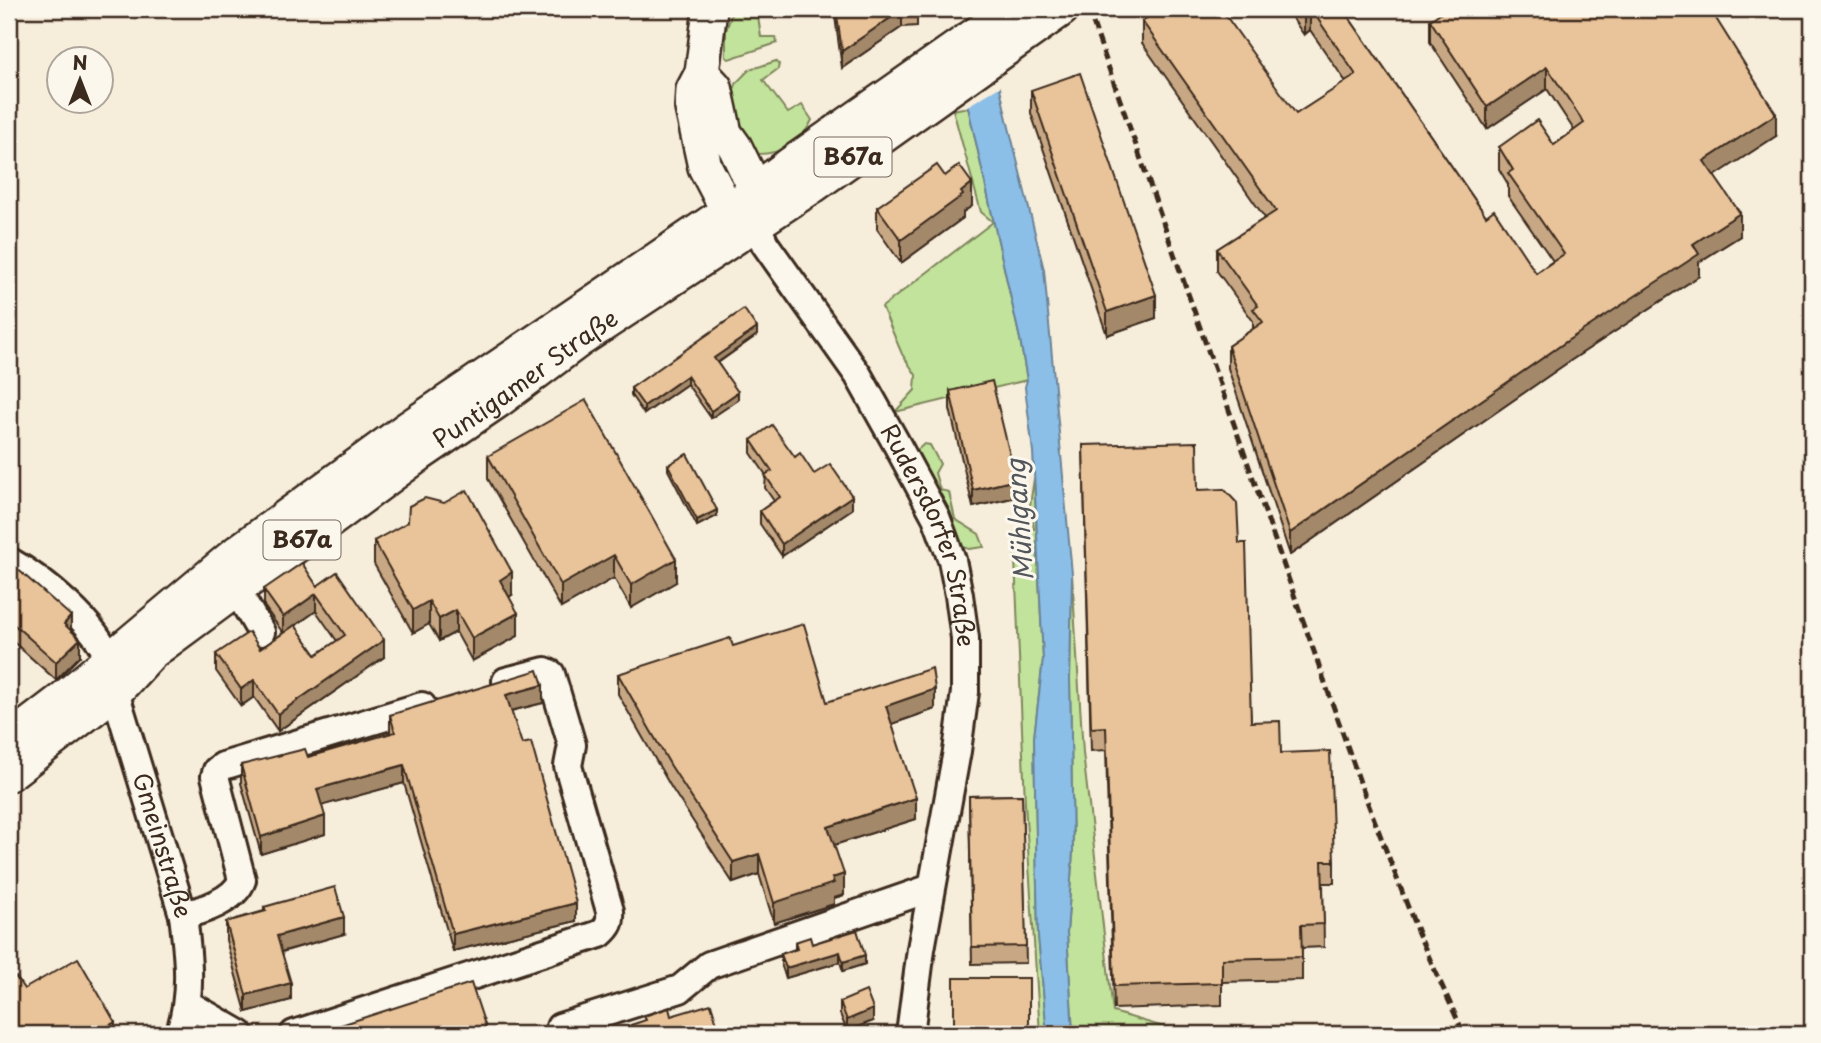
<svg xmlns="http://www.w3.org/2000/svg" width="1821" height="1043" viewBox="0 0 1821 1043" font-family="'Playpen Sans',sans-serif">
	<style>
		.green { fill: #c2e39b; stroke: #7e865c; stroke-width: 2 }
		.water { fill: #8bbfe8; stroke: #6b8397; stroke-width: 2 }
		.pier { fill: #f7eddb }
		.lines { fill: none; stroke-linecap: round; stroke-linejoin: round }
		.minor-casing { stroke: #3b2a1e; stroke-width: 32 }
		.major-casing { stroke: #3b2a1e; stroke-width: 38 }
		.minor { stroke: #fbf7ec; stroke-width: 26 }
		.major { stroke: #fbf7ec; stroke-width: 33 }
		.rail { stroke: #3b2a1e; stroke-width: 5; stroke-dasharray: 10 5; stroke-linecap: butt }
		.wall { fill: #c8a884; stroke: #3b2a1e; stroke-width: 2; fill-rule: evenodd }
		.shaded-wall { fill: #a3886b; stroke: #3b2a1e; stroke-width: 2 }
		.building { fill: #e9c399; stroke: #3b2a1e; stroke-width: 2 }
		.labels { text-anchor: middle; stroke-width: 6; stroke-linejoin: round; paint-order: stroke }
		.shield { fill: #fbf7ec; stroke: #75685c; stroke-width: 2 }
		.shield-label { font-size: 23px; font-weight: bold; fill: #3b2a1e }
		.street-label { font-size: 24px; fill: #3b2a1e; stroke: #fbf7ec }
		.water-label { font-size: 26px; font-style: italic; fill: #53575b; stroke: #fbf7ec }
	</style>
	<rect width="100%" height="100%" fill="#f7eddb"/>
	<filter id="ink" filterUnits="userSpaceOnUse"><feTurbulence type="fractalNoise" baseFrequency=".0143" numOctaves="2"/><feDisplacementMap in="SourceGraphic" scale="14" xChannelSelector="R" yChannelSelector="G"/><feConvolveMatrix kernelMatrix="1 2 1 2 8 2 1 2 1" color-interpolation-filters="sRGB"/></filter>
	<g filter="url(#ink)">
		<g class="green">
			<polygon points="733,9 757,9 761,37 776,37 777,43 729,59 726,57 726,31"/>
			<path d="M776 61 779 64 778 69 763 80 788 113 802 105 812 120C803 141 780 155 756 154L743 137 733 92 737 82 749 70Z"/>
			<polygon points="968,107 1020,339 1027,380 895,412 915,390 916,375 902,354 882,307 993,222 981,212 953,110"/>
			<polygon points="924,444 930,445 940,464 935,473 940,490 949,492 955,519 979,534 984,547 969,549 961,546 940,495 914,453"/>
			<polygon points="1034,479 1043,659 1034,738 1038,935 1047,1034 1040,1034 1025,803 1014,533 1034,529 1030,505"/>
			<polygon points="1072,574 1083,753 1113,1012 1164,1027 1165,1034 1073,1034 1067,933 1073,851 1070,679"/>
		</g>
		<polygon class="water" points="952,9 983,9 1005,111 1044,270 1072,574 1070,679 1073,851 1067,933 1073,1034 1047,1034 1038,936 1034,738 1043,659 1033,452 1025,387 1027,380 1020,339 968,107"/>
		<polygon class="pier" points="948,9 986,9 1003,85 964,108"/>
		<g class="lines">
			<g class="minor-casing">
				<g id="minor">
					<path id="s1" d="M756 224 765 244 858 375 895 441 936 517 952 560 959 595 965 638V692L957 751 921 949 910 1034"/>
					<path id="s2" d="M9 561C41 579 97 624 109 660 112 670 113 682 115 692L183 915C188 955 193 996 179 1034"/>
					<polyline points="236,589 261,632"/>
					<path d="M183 915C202 911 235 900 242 880L215 776 217 770 223 766 422 706"/>
					<polyline points="188,1004 240,1034"/>
					<polyline points="560,1027 680,989 709,965 931,888"/>
					<path d="M294 1034 600 934C608 927 611 923 610 911L568 766 572 745 551 674 545 671 506 681"/>
				</g>
			</g>
			<g class="major-casing">
				<g id="major">
					<polyline points="710,9 702,73 693,90 692,108 705,167 728,211 748,220"/>
					<polyline points="702,73 715,87 725,133 735,147 756,190 756,211"/>
					<polyline points="9,740 64,698 239,551 404,431 728,211 792,163 1012,9"/>
					<path id="s3" d="M9 774 115 692 151 653 420 454 499 400 578 341 810 188 1062 9"/>
				</g>
			</g>
			<use href="#minor" class="minor"/>
			<use href="#major" class="major"/>
			<polyline class="rail" points="1088,9 1362,788 1418,933 1464,1034"/>
		</g>
		<g class="wall">
			<polygon points="834,9 917,9 917,26 902,27 842,68"/>
			<polygon points="1286,9 1343,9 1486,216 1536,273 1553,261 1508,196 1508,184 1499,169 1499,147 1554,145 1574,130 1547,89 1487,129 1430,42 1430,20 1776,136 1714,176 1740,236 1699,262 1699,276 1567,363 1290,555 1228,368 1228,346 1253,329 1253,321 1217,271 1217,249 1265,218 1142,43 1142,21 1296,114 1346,82 1310,30 1304,35"/>
			<polygon points="1031,90 1156,318 1107,335 1031,113"/>
			<polygon points="945,176 972,206 963,212 963,218 901,263 877,229 877,207"/>
			<polygon points="757,335 718,363 738,400 711,418 687,384 644,414 631,395 631,388"/>
			<polygon points="950,391 1016,497 973,507 950,409"/>
			<polygon points="751,440 795,457 852,509 782,556 760,524 760,511 774,501 765,488 766,475 751,453"/>
			<polygon points="1083,445 1198,490 1239,543 1251,722 1281,753 1334,861 1334,883 1323,883 1324,947 1302,948 1302,980 1222,982 1222,1005 1114,1009 1106,750 1091,751"/>
			<polygon points="488,456 676,582 631,608 614,578 561,608 488,479"/>
			<polygon points="668,465 717,516 697,526 668,470"/>
			<polygon points="374,541 512,595 509,597 518,636 472,661 456,632 439,641 429,624 413,633 374,564"/>
			<polygon points="9,572 71,630 80,656 56,680 9,638"/>
			<path d="M317 586 384 657 278 731 254 697 241 706 216 671V654L260 649 283 633 264 606V589ZM316 611 337 641 316 655 295 626Z"/>
			<polygon points="733,646 827,702 935,709 892,724 916,819 834,845 844,895 834,898 834,904 774,923 759,874 733,883 671,787 618,694 618,674"/>
			<polygon points="543,703 511,711 576,921 453,951 404,783 322,805 325,834 261,854 241,783 241,765 308,757 390,734 390,715"/>
			<polygon points="1022,795 1026,963 972,964 969,796"/>
			<polygon points="264,907 344,934 282,952 291,1000 246,1012 226,940 226,922 264,911"/>
			<polygon points="857,930 865,964 843,971 840,962 786,978 781,964 781,954 795,949 795,942 812,944"/>
			<polygon points="840,1002 873,1021 847,1031 840,1014"/>
		</g>
		<g class="shaded-wall">
			<polygon points="1309,9 1310,9 1310,30 1304,35 1304,12"/>
			<polygon points="902,10 902,27 842,68 842,51"/>
			<polygon points="1547,67 1547,89 1487,129 1487,107"/>
			<polygon points="1776,114 1776,136 1704,183 1704,161"/>
			<polygon points="972,183 972,206 963,212 963,218 901,263 901,240"/>
			<polygon points="1740,213 1740,236 1699,262 1699,276 1567,363 1290,555 1290,533 1567,341 1693,244"/>
			<polygon points="1156,295 1156,318 1107,335 1107,312"/>
			<polygon points="757,328 757,335 714,365 714,358"/>
			<polygon points="687,376 687,384 644,414 644,406"/>
			<polygon points="738,392 738,400 711,418 711,411"/>
			<polygon points="1016,480 1016,497 973,507 973,490"/>
			<polygon points="852,496 852,509 782,556 782,544"/>
			<polygon points="717,510 717,516 697,526 697,520"/>
			<polygon points="614,555 614,578 561,608 561,585"/>
			<polygon points="676,559 676,582 631,608 631,585"/>
			<polygon points="512,572 512,595 500,602 500,580"/>
			<polygon points="316,594 316,611 283,634 283,617"/>
			<polygon points="429,601 429,624 413,633 413,610"/>
			<polygon points="456,610 456,632 439,641 439,619"/>
			<polygon points="518,613 518,636 472,661 472,638"/>
			<polygon points="71,616 71,634 64,624"/>
			<polygon points="80,639 80,656 56,680 56,662"/>
			<polygon points="384,640 384,657 278,731 278,714"/>
			<polygon points="254,680 254,697 241,706 241,689"/>
			<polygon points="543,685 543,703 506,712 506,695"/>
			<polygon points="935,689 935,709 886,726 886,706"/>
			<polygon points="404,765 404,783 317,807 317,789"/>
			<polygon points="916,798 916,819 828,847 828,827"/>
			<polygon points="325,816 325,834 261,854 261,837"/>
			<polygon points="759,854 759,874 733,883 733,862"/>
			<polygon points="844,874 844,895 834,898 834,904 774,923 774,903 832,878"/>
			<polygon points="576,903 576,921 453,951 453,934"/>
			<polygon points="344,917 344,934 277,953 277,936"/>
			<polygon points="840,952 840,962 786,978 786,968"/>
			<polygon points="865,955 865,964 843,971 843,962"/>
			<polygon points="291,983 291,1000 246,1012 246,995"/>
			<polygon points="873,1009 873,1021 847,1031 847,1020"/>
			<polygon points="115,1022 115,1034 94,1034"/>
		</g>
		<g class="building">
			<polygon points="836,9 917,9 902,10 842,51"/>
			<polygon points="1160,9 1221,9 1296,114 1356,75 1311,9 1343,9 1486,216 1494,210 1536,273 1564,254 1508,173 1513,170 1499,147 1537,120 1554,145 1584,123 1547,67 1487,107 1430,20 1446,9 1710,9 1776,114 1704,161 1740,213 1693,244 1699,254 1567,341 1290,533 1228,346 1263,322 1253,309 1258,306 1217,249 1276,211 1142,21"/>
			<polygon points="1080,73 1156,295 1107,312 1031,90"/>
			<polygon points="937,165 945,176 959,165 972,183 961,192 963,195 901,240 877,207"/>
			<polygon points="744,309 757,328 714,358 738,392 711,411 687,376 644,406 631,388"/>
			<polygon points="992,381 1016,480 973,490 950,391"/>
			<polygon points="586,400 676,559 631,585 614,555 561,585 488,456"/>
			<polygon points="772,425 795,457 800,453 814,474 830,464 852,496 782,544 760,511 780,497 765,475 772,471 751,440"/>
			<polygon points="1197,442 1198,490 1224,489 1237,503 1239,543 1246,543 1251,722 1280,721 1281,753 1330,751 1334,861 1322,861 1324,924 1301,925 1302,957 1222,959 1222,983 1114,986 1106,727 1091,728 1083,445"/>
			<polygon points="687,454 717,510 697,520 668,465"/>
			<polygon points="467,490 512,572 500,580 518,613 472,638 456,610 439,619 429,601 413,610 374,541 408,522 409,506 425,498 444,503"/>
			<polygon points="302,563 317,586 337,572 384,640 278,714 254,680 241,689 216,654 249,632 260,649 295,625 316,655 345,635 316,594 283,617 266,593 264,589"/>
			<polygon points="14,566 71,616 64,624 80,639 56,662 9,620 9,572"/>
			<polygon points="804,624 827,702 932,668 935,689 886,706 916,798 828,827 844,874 832,878 834,883 774,903 759,854 733,862 671,766 618,674 730,638 733,646"/>
			<polygon points="538,670 543,685 506,695 522,744 531,742 576,903 453,934 404,765 317,789 325,816 261,837 241,765 305,749 308,757 395,732 390,715"/>
			<polygon points="1022,795 1026,946 972,947 969,796"/>
			<polygon points="335,887 344,917 277,936 291,983 246,995 226,922 266,911 264,907"/>
			<polygon points="857,930 865,955 843,962 840,952 786,968 781,954 797,949 795,942 810,937 812,944"/>
			<polygon points="78,958 115,1022 94,1034 9,1034 9,982 16,977 24,989"/>
			<rect x="954" y="978" width="75" height="56"/>
			<polygon points="471,983 488,1034 341,1034 338,1026"/>
			<polygon points="866,991 873,1009 847,1020 840,1002"/>
			<polygon points="711,1004 720,1033 624,1034 633,1031 631,1025 646,1020 644,1016 669,1008 671,1016"/>
			<polygon points="510,1030 512,1034 500,1034"/>
		</g>
	</g>
	<g class="labels">
		<g class="shield">
			<rect x="814.5" y="137.5" width="77" height="39" rx="5"/>
			<rect x="263.5" y="520.5" width="77" height="39" rx="5"/>
		</g>
		<g class="shield-label">
			<text x="853" y="165">B67a</text>
			<text x="302" y="548">B67a</text>
		</g>
		<g class="street-label">
			<text dy="8" stroke="none"><textPath href="#s3" startOffset="651">Puntigamer Straße</textPath></text>
			<text dy="8" stroke="none"><textPath href="#s1" startOffset="360">Rudersdorfer Straße</textPath></text>
			<text dy="8" stroke="none"><textPath href="#s2" startOffset="336">Gmeinstraße</textPath></text>
		</g>
		<g class="water-label">
			<text transform="translate(1020 520) rotate(-94)" y="9">Mühlgang</text>
		</g>
	</g>
	<rect width="1821" height="1043" fill="none" stroke="#fbf7ec" stroke-width="35"/>
	<rect x="18" y="18" width="1786" height="1008" fill="none" stroke="#3b2a1e" stroke-width="2.5" filter="url(#ink)"/>
	<g transform="translate(80 80)"><circle r="33" fill="#fbf7ec" stroke="#aea59a" stroke-width="2"/>
	<path d="M0-5L12 26L0 18L-12 26Z" fill="#3b2a1e"/>
	<text y="-10" font-size="19" font-weight="bold" text-anchor="middle" fill="#3b2a1e">N</text>
	</g>
</svg>
